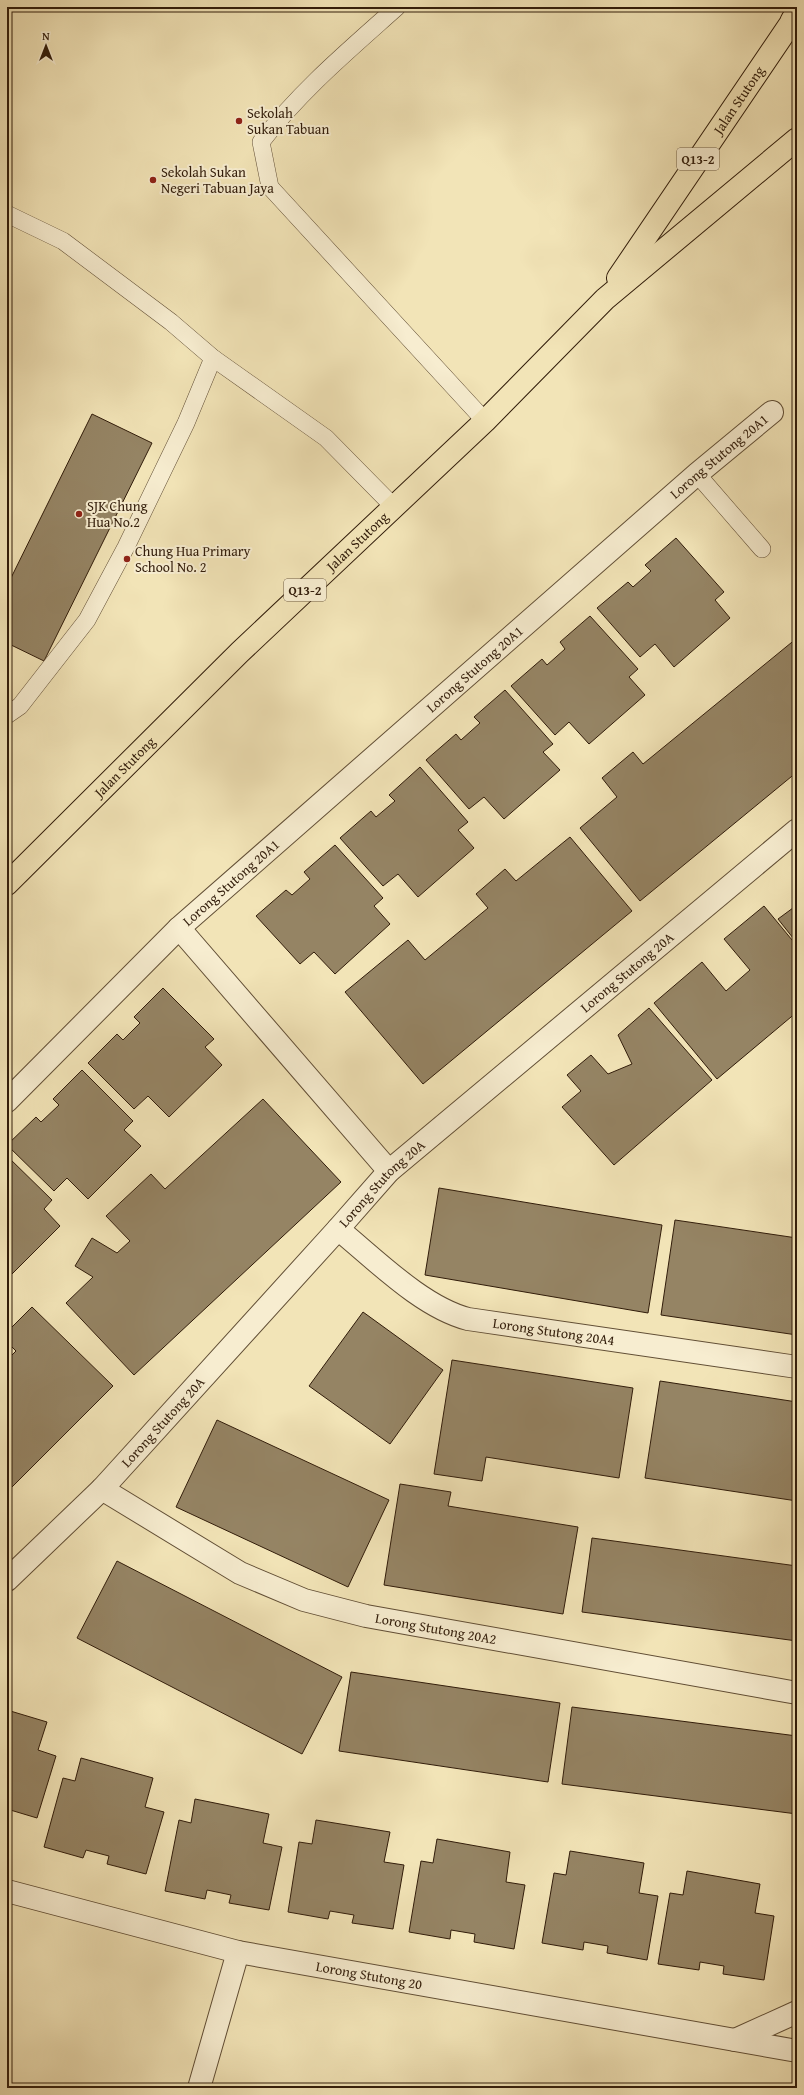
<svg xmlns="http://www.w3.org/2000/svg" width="804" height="2095" viewBox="0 0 804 2095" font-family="'Gentium Book Plus',serif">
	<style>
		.building { fill: #958464; stroke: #311c0a }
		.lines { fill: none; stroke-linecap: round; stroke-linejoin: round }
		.lane-casing { stroke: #614e35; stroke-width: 18 }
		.street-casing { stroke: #614e35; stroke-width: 24 }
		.primary-casing { stroke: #311c0a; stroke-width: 24 }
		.highway-casing { stroke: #311c0a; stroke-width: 24 }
		.lane { stroke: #f7edd0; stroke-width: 17 }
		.street { stroke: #f7edd0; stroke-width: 22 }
		.primary { stroke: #f2e4b7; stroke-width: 22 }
		.highway { stroke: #f2e4b7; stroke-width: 22 }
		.poi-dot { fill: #8f2418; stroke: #f7edd0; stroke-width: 1.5 }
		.labels { text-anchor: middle; stroke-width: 4; stroke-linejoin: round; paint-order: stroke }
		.shield { fill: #f7edd0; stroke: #6c5b45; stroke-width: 1 }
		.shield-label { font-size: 13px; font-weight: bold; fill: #311c0a }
		.street-label { font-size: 14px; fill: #311c0a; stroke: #f7edd0 }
		.poi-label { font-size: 14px; fill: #311c0a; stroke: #f7edd0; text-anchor: start }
	</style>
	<rect width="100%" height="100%" fill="#f2e4b7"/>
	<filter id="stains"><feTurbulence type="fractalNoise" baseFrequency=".005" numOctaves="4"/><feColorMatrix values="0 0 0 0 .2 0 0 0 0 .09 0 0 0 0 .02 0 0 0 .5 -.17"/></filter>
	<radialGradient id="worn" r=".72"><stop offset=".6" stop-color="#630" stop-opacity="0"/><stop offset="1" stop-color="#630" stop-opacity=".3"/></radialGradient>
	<g class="building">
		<polygon points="92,414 152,443 44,661 7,643 7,586"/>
		<polygon points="676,538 724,592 715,600 730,618 674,667 655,644 640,657 597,608 628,582 633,587 651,571 645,565"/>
		<polygon points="590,616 638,669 629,677 645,695 589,744 569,722 555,735 511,686 542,659 547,665 565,649 560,642"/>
		<polygon points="797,638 797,772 640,901 580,828 617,797 602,778 633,752 643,764"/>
		<polygon points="505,690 553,744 543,752 560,770 504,819 484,797 469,809 426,760 456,734 461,740 480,723 474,717"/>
		<polygon points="420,767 468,822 458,830 474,848 418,897 398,874 383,886 340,838 371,811 376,817 395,801 389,795"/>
		<polygon points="570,837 632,911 423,1084 345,992 408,940 425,960 488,908 476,894 505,869 516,881"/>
		<polygon points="335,845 383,898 374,906 390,924 335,974 314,952 300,964 256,916 286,890 292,895 310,879 304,872"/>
		<polygon points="797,905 797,943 778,919"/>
		<polygon points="764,906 797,946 797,1012 717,1079 654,1003 702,962 726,991 750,970 724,939"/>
		<polygon points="163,988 214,1039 205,1047 222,1065 169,1117 148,1096 134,1109 88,1063 117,1034 123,1040 140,1023 134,1017"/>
		<polygon points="649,1008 712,1080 614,1165 562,1107 581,1091 567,1075 591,1055 608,1074 632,1064 618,1035"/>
		<polygon points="82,1070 133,1121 124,1130 141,1146 88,1199 67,1178 54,1191 7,1145 36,1117 41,1122 59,1105 53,1099"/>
		<polygon points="263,1099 341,1182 134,1375 66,1303 93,1277 75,1266 92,1238 117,1253 130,1241 106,1216 151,1174 165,1189"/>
		<polygon points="7,1156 52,1200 44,1209 60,1226 7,1279"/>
		<polygon points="439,1188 662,1225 648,1313 425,1275"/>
		<polygon points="675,1220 797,1238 797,1335 661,1315"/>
		<polygon points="32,1307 113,1386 7,1492 7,1360 16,1351 7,1342 7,1332"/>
		<polygon points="363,1312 443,1370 390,1444 309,1386"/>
		<polygon points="452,1360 633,1388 619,1478 486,1457 482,1481 434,1474"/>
		<polygon points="660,1381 797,1402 797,1501 645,1478"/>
		<polygon points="217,1420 389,1500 348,1587 176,1507"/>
		<polygon points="400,1484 451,1492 448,1506 578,1527 563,1614 384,1585"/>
		<polygon points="592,1538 797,1566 797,1641 582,1612"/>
		<polygon points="117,1561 342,1677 302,1754 77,1638"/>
		<polygon points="351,1672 560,1703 548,1782 339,1751"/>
		<polygon points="572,1707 797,1736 797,1814 562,1784"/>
		<polygon points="7,1710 47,1722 38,1750 56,1756 37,1818 7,1809"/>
		<polygon points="81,1758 153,1778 145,1807 164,1812 146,1874 107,1864 109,1856 86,1850 83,1858 44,1847 63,1778 75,1781"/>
		<polygon points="195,1799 269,1814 263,1843 282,1847 269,1910 229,1903 231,1895 207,1890 205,1899 165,1891 179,1820 191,1823"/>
		<polygon points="316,1820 390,1832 384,1862 404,1865 393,1929 352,1923 354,1915 330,1911 328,1919 288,1912 299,1842 312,1844"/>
		<polygon points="437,1839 510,1852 506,1882 525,1885 514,1949 474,1942 475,1934 451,1930 450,1939 409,1932 421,1861 433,1863"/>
		<polygon points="570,1851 644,1863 639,1893 658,1896 647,1960 607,1953 608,1946 584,1942 583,1950 542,1943 554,1873 566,1875"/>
		<polygon points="687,1871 760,1884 755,1913 774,1916 764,1980 723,1974 724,1966 700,1962 699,1970 658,1964 670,1893 683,1895"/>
	</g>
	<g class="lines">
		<g class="lane-casing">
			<g id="lane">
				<path d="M397 7C349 50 300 91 261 142L270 187 485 421"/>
				<polyline points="7,214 63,241 171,322 213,358 326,438 393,506"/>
				<polyline points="697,474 762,549"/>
				<polyline points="7,715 20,706 87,620 126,547 186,423 213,358"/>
			</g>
		</g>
		<g class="street-casing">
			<g id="street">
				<polyline points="179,928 389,1171"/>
				<path id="s1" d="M7 1101 179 928 697 474 772 412"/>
				<path id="s2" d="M338 1229C376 1260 422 1307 468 1319L797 1367"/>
				<path id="s3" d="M102 1489 240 1573 304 1600 366 1616 797 1693"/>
				<path id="s4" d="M7 1580 102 1489 338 1229 389 1171 797 830"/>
				<path id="s5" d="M7 1891 238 1952 797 2051"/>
				<polyline points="735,2040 797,2012"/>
				<polyline points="199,2088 238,1952"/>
			</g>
		</g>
		<g class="primary-casing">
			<g id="primary">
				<path id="s6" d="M618 278 797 14"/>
				<path id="s7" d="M7 884 240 652 485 421 605 299 797 139"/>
			</g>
		</g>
		<g class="highway-casing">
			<polyline id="highway" points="792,20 797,13"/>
		</g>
		<use href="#lane" class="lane"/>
		<use href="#street" class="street"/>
		<use href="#primary" class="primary"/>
		<use href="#highway" class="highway"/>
	</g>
	<g class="poi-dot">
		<circle cx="239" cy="121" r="4"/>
		<circle cx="153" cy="180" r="4"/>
		<circle cx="79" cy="514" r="4"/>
		<circle cx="127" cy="559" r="4"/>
	</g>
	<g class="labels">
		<g class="shield">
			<rect x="677" y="148" width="42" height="22" rx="3"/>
			<rect x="284" y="579" width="42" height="22" rx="3"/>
		</g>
		<g class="shield-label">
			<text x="698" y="164">Q13-2</text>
			<text x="305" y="595">Q13-2</text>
		</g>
		<g class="street-label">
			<text dy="5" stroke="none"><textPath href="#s6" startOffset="215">Jalan Stutong</textPath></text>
			<text dy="5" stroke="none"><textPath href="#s1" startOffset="961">Lorong Stutong 20A1</textPath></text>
			<text dy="5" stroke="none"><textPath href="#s7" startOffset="490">Jalan Stutong</textPath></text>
			<text dy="5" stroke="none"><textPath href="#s1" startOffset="637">Lorong Stutong 20A1</textPath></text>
			<text dy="5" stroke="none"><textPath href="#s7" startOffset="166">Jalan Stutong</textPath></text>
			<text dy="5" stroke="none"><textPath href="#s1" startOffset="313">Lorong Stutong 20A1</textPath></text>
			<text dy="5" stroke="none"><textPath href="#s4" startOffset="870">Lorong Stutong 20A</textPath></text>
			<text dy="5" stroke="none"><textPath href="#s4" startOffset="546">Lorong Stutong 20A</textPath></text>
			<text dy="5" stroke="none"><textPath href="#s2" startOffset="246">Lorong Stutong 20A4</textPath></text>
			<text dy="5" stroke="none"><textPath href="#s4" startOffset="222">Lorong Stutong 20A</textPath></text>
			<text dy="5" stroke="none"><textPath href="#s3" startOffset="366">Lorong Stutong 20A2</textPath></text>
			<text dy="5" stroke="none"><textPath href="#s5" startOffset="372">Lorong Stutong 20</textPath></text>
		</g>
		<g class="poi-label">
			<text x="247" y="118">Sekolah<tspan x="247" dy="16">Sukan Tabuan</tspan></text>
			<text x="161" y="177">Sekolah Sukan<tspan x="161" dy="16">Negeri Tabuan Jaya</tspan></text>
			<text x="87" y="511">SJK Chung<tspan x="87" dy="16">Hua No.2</tspan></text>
			<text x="135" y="556">Chung Hua Primary<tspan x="135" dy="16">School No. 2</tspan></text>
		</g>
	</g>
	<rect width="804" height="2095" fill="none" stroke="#f2e4b7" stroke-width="24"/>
	<rect x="8" y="8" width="788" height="2079" fill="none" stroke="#311c0a" stroke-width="2"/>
	<rect x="12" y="12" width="780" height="2071" fill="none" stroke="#311c0a"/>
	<g transform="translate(46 46)" stroke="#f7edd0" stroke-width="3" paint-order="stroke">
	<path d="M0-3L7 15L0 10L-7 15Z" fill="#311c0a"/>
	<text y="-6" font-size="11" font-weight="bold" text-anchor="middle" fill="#311c0a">N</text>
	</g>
	<rect width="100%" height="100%" filter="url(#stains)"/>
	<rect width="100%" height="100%" fill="url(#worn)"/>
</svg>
